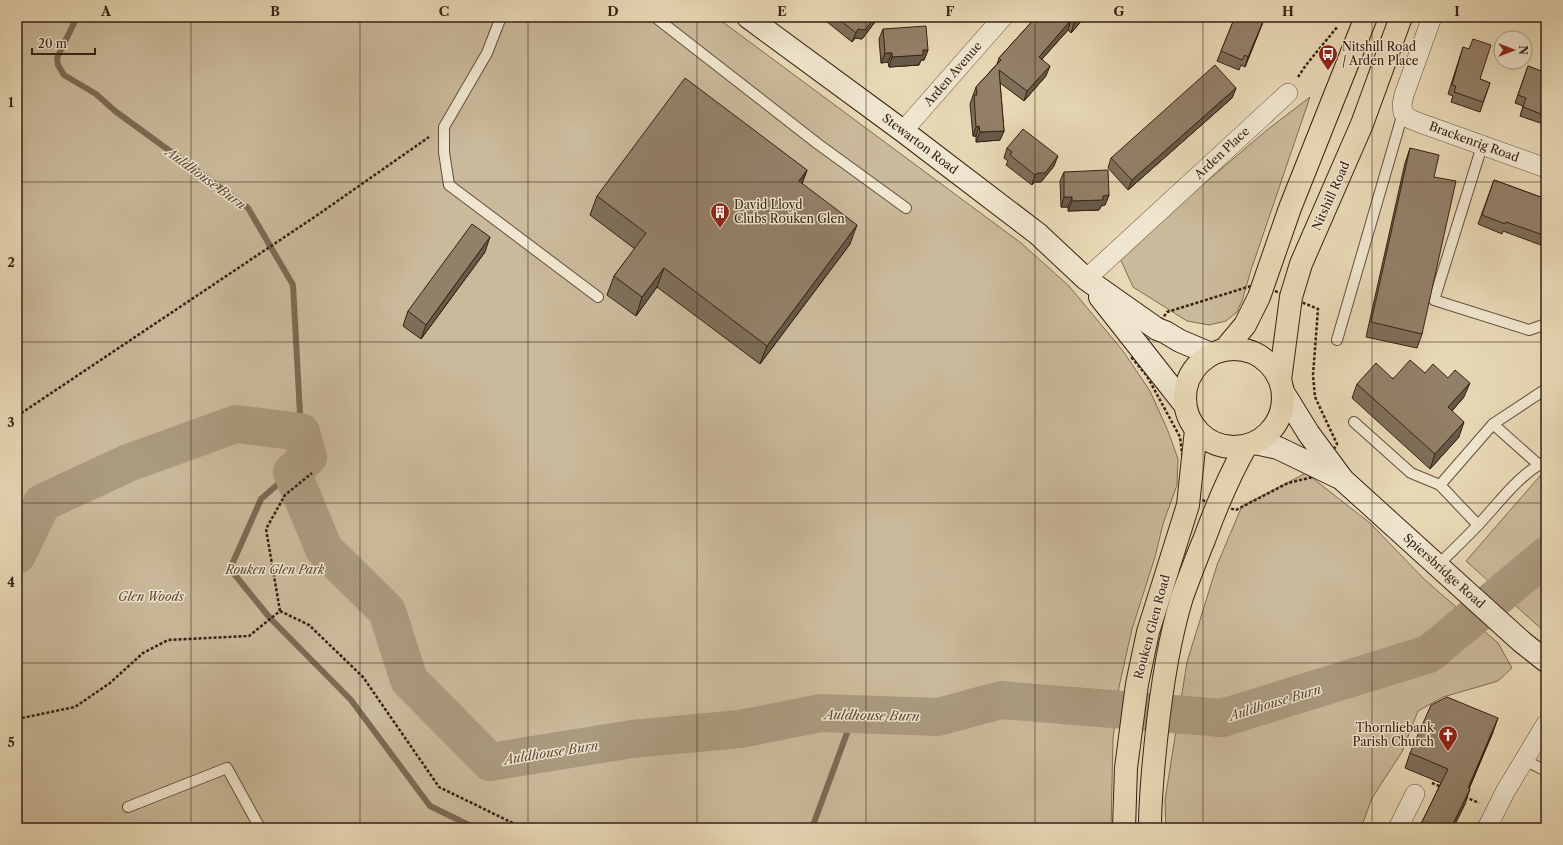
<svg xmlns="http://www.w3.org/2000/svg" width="1563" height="845" viewBox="0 0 1563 845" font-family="'Libre Caslon Text',serif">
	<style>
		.green { fill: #cab99a; stroke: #806d57 }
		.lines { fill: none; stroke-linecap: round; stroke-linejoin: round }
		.stream { stroke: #7c6a54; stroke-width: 6 }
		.river { stroke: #ab9a7e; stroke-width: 38 }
		.lane-casing { stroke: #624f3c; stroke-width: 12 }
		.street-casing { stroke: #624f3c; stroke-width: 20 }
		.secondary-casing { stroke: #362114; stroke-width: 24 }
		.primary-casing { stroke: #362114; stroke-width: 24 }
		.path { stroke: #362114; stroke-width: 2.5; stroke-dasharray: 3 2; stroke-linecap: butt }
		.lane { stroke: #f0e6cf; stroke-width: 10 }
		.street { stroke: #f0e6cf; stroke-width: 19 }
		.secondary { stroke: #f0e6cf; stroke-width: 22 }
		.primary { stroke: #e8d8b5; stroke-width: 22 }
		.wall { fill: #7e6e59; stroke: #362114 }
		.shaded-wall { fill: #675a49; stroke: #362114 }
		.building { fill: #938068; stroke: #362114 }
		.grid { fill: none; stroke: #362114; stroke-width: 1; stroke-opacity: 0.55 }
		.labels { text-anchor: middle; stroke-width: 3; stroke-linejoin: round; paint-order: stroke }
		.poi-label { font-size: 12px; fill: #362114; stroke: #f0e6cf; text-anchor: start }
		.street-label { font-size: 12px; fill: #362114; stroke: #f0e6cf }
		.park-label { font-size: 12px; font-style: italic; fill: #5b4736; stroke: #f0e6cf }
		.water-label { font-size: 13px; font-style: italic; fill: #5f4b39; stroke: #f0e6cf }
		.neatline { fill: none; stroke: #362114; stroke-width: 1.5 }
		.grid-label { font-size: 13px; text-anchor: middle; font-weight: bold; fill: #362114 }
	</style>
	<rect width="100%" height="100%" fill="#e8d8b5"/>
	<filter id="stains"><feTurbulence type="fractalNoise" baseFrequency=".005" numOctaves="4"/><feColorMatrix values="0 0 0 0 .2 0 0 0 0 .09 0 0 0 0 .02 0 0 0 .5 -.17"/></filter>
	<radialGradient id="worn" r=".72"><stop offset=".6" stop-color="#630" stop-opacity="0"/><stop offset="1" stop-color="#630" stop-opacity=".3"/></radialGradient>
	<g class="green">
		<polygon points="17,17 716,17 1021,243 1069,286 1123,351 1150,391 1168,431 1178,459 1177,485 1163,524 1155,557 1132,629 1119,687 1113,739 1111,828 17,828"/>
		<polygon points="1310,97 1251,270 1242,301 1237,312 1226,321 1209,325 1187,321 1133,287 1119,256 1267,130"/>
		<polygon points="1546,469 1546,633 1466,561"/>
		<polygon points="1306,473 1370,523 1425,580 1498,643 1512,668 1498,681 1443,697 1418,711 1402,752 1372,798 1361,828 1166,828 1165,800 1187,662 1217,565 1242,506"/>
	</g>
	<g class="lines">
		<g class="stream">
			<polyline points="77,17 57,58 58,65 64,75 96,94 115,111 248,208 293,285 301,432"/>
			<polyline points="292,472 261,499 230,569 270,618 351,700 430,806 475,828"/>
			<polyline points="812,828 854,714"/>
		</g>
		<polyline class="river" points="17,555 42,503 128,463 236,424 301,432 308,457 292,472 324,549 387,611 409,680 490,762 632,739 740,729 821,713 938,717 1001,700 1222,718 1429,654 1546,556"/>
		<g class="lane-casing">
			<g id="lane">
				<polyline points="501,17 487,53 444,127 444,152 449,185 598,297"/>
				<polyline points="655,17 818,144 906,208"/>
				<polyline points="1482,146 1434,300 1529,330 1546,324"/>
				<polyline points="1337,340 1403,113"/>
				<polyline points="1354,422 1411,473 1440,485"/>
				<polyline points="1493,424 1546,389"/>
				<polyline points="1478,525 1440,485 1493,424 1539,465"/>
				<path d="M1438 565C1451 552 1466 538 1479 524 1499 503 1519 474 1546 461"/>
				<polyline points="1524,760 1546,771"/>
				<polyline points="128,807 227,768 260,828"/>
			</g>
		</g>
		<g class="street-casing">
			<g id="street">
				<polyline points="1432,17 1404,95 1402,104 1403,113 1410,119 1420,123 1546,168"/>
				<polyline points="903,131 1003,17"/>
				<polyline points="1086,279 1288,93"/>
				<polyline points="1398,828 1415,794"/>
				<polyline points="1487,828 1505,792 1546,724"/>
			</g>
		</g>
		<g class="secondary-casing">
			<g id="secondary">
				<polyline points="748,17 903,131 1038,234 1086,279 1157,329 1165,332 1180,341 1211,354"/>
				<polyline points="1100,297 1185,405"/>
				<polyline points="1283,392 1309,434 1343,480 1522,642 1546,661"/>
				<polyline points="1255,443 1278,448 1338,477"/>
			</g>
		</g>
		<g class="primary-casing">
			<g id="primary">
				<circle cx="1234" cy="398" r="49"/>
				<polyline points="1225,349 1245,325 1259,297 1290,208 1366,17"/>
				<polyline points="1280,380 1291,297 1301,264 1362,124 1401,17"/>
				<polyline points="1124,828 1126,768 1137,684 1148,632 1188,505 1196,430"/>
				<path d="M1150 828C1150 799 1153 769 1156 740 1161 692 1168 643 1182 597 1189 578 1196 559 1204 540 1216 507 1229 476 1246 446"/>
			</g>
		</g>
		<g class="path">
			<polyline points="1298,77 1306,65 1338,26"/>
			<polygon points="1251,286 1263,286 1318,309 1313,375 1315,397 1337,444 1317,476 1288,483 1236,510 1185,495 1184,468 1180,437 1147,376 1132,358 1141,350 1167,312"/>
			<polyline points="17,416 316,216 429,137"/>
			<polyline points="280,611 309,625 363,677 439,787 523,828"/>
			<polyline points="280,611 266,529 285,495 312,473"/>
			<polyline points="17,719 75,707 110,683 143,653 168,640 249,636 280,611"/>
			<polyline points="1432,783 1442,787"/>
			<polyline points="1465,797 1479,803"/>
		</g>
		<use href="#lane" class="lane"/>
		<use href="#street" class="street"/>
		<use href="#secondary" class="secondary"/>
		<use href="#primary" class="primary"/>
	</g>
	<g class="wall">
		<polygon points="821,17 877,17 875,22 862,39 855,38 852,42"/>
		<polygon points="1036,17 1085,17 1071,33 1068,30 1042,59 1046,76 1024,101 1000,83 1004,131 1000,140 976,142 976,136 973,136 970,104 976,87 997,64 999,58"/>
		<polygon points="1235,17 1265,17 1245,67 1241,65 1239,70 1217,61"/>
		<polygon points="1266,17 1278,17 1276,19 1273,17 1271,20"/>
		<polygon points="883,29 928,50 924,60 921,60 919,65 889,67 888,62 881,63 879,39"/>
		<polygon points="1463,47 1480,79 1490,83 1480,112 1451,102 1453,96 1448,94"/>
		<polygon points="1528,66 1546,73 1546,125 1520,116 1523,106 1515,103"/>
		<polygon points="1236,88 1232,98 1128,190 1108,168 1111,158"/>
		<polygon points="1007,148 1054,166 1041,182 1035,182 1032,185 1006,165 1008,161 1004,158"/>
		<polygon points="1410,148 1434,177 1422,334 1417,348 1366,337 1405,163"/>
		<polygon points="807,170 802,184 850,244 760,364 657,287 636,316 607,295 614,276 635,249 590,215 597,196"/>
		<polygon points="1064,172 1109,195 1105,205 1101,206 1099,210 1068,211 1068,207 1061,207 1060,181"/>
		<polygon points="1494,180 1546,199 1546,247 1503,231 1502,234 1478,224"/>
		<polygon points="485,252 421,339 403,326 408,311"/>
		<polygon points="1425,373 1464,397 1452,411 1459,437 1430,469 1352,398 1357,384"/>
		<polygon points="1493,732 1469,789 1465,804 1453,828 1419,828 1441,783 1405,768 1410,753"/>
	</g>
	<g class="shaded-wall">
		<polygon points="875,17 877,17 875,22 862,39 855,38 852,42 856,33 858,29"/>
		<polygon points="1080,17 1085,17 1071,33 1074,23"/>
		<polygon points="1265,17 1245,67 1248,57"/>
		<polygon points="1071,20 1068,30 1036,66 1039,57"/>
		<polygon points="923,50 928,50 924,60 921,60 919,65 889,67 892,57"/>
		<polygon points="885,53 892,53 888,62 881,63"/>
		<polygon points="1050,66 1046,76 1024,101 1027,91"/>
		<polygon points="1236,88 1232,98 1128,190 1132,180"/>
		<polygon points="979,126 976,136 973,136 976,127"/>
		<polygon points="1004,131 1000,140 976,142 980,132"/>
		<polygon points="1058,156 1054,166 1041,182 1035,182 1032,185 1035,175"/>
		<polygon points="807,170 800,188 799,181"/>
		<polygon points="1109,195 1105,205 1101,206 1099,210 1068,211 1072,201 1103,196"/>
		<polygon points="1064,197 1072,197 1068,207 1061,207"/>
		<polygon points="857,225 850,244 760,364 767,346"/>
		<polygon points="490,237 485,252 421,339 426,325"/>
		<polygon points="664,268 657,287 636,316 642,297"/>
		<polygon points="1470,383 1464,397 1442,422 1448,407"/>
		<polygon points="1464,422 1459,437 1430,469 1435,454"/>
		<polygon points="1498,718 1493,732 1463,803 1468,788"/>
		<polygon points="1470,789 1465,804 1453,828 1451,828"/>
	</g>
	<g class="building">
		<polygon points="836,17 875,17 865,30 858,29 856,33"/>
		<polygon points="1036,17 1080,17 1074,23 1071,20 1039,57 1050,66 1027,91 999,70 1004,131 980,132 979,126 976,127 974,95 977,95 976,87 1001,60 999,58"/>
		<polygon points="1235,17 1265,17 1248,57 1245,55 1242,60 1221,51"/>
		<polygon points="926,26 928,50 923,50 923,55 892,57 892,53 885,53 883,29"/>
		<polygon points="1473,39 1491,45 1480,79 1490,83 1483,102 1454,92 1456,86 1452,85 1463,47 1469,49"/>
		<polygon points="1215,65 1236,88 1132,180 1111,158"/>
		<polygon points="1528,66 1546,73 1546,116 1523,107 1526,98 1518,95"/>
		<polygon points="685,78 807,170 799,181 857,225 767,346 664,268 642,297 614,276 646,233 597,196"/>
		<polygon points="1023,129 1058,156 1045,173 1038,173 1035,175 1010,155 1012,152 1007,148"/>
		<polygon points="1410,148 1439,155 1434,177 1456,181 1422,334 1371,322"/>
		<polygon points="1108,170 1109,195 1103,196 1103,200 1072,201 1072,197 1064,197 1064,172"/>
		<polygon points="1494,180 1546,199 1546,236 1506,222 1505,224 1482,215"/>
		<polygon points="472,224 490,237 426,325 408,311"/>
		<polygon points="1410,360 1425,373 1433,364 1448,378 1455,370 1470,383 1448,407 1464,422 1435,454 1357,384 1376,363 1393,379"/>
		<polygon points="1447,697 1498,718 1468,788 1470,789 1451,828 1419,828 1448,769 1410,753 1431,705"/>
	</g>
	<path class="grid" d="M191 17V828M360 17V828M528 17V828M697 17V828M866 17V828M1035 17V828M1203 17V828M1372 17V828M17 182H1546M17 342H1546M17 503H1546M17 663H1546"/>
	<defs>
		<g id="bus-pin" transform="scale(1)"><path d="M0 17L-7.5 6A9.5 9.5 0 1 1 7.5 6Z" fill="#8f2418" stroke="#f0e6cf"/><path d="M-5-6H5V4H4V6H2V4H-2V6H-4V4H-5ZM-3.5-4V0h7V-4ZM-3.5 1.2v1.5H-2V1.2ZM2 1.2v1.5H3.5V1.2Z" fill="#fff"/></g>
		<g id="building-pin" transform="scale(1)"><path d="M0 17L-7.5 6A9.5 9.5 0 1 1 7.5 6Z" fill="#8f2418" stroke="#f0e6cf"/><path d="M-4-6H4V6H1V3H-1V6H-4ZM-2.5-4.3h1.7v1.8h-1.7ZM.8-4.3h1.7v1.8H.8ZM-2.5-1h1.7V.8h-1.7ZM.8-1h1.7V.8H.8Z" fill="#fff"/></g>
		<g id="church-pin" transform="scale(1)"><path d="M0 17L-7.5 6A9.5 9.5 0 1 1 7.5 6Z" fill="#8f2418" stroke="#f0e6cf"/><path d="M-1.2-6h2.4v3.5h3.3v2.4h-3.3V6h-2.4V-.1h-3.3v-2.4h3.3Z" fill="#fff"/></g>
	</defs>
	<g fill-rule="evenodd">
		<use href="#bus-pin" x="1328" y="54"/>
		<use href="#building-pin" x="720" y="212"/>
		<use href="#church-pin" x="1448" y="735"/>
	</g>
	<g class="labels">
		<g class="poi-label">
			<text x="1342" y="51">Nitshill Road<tspan x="1342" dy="14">/ Arden Place</tspan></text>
			<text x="734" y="209">David Lloyd<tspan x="734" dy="14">Clubs Rouken Glen</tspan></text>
			<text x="1434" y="732" text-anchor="end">Thornliebank<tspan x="1434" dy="14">Parish Church</tspan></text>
		</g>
		<g class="street-label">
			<text transform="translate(953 74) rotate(-49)" y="4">Arden Avenue</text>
			<text transform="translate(1474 142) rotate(20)" y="4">Brackenrig Road</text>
			<text transform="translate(920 144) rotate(37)" y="4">Stewarton Road</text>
			<text transform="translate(1222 153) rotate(-43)" y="4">Arden Place</text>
			<text transform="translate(1331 196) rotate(-66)" y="4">Nitshill Road</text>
			<text transform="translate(1444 571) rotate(42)" y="4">Spiersbridge Road</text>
			<text transform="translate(1152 627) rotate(-75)" y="4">Rouken Glen Road</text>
		</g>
		<g class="park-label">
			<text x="275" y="574">Rouken Glen Park</text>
			<text x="151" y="601">Glen Woods</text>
		</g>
		<g class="water-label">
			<text transform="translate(206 178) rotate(36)" y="5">Auldhouse Burn</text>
			<text transform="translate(1275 702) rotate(-17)" y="5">Auldhouse Burn</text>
			<text transform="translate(872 715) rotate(1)" y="5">Auldhouse Burn</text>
			<text transform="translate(551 752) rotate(-9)" y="5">Auldhouse Burn</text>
		</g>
	</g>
	<rect width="1563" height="845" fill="none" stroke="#e8d8b5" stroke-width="44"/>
	<g transform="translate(1513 50) rotate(90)"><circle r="19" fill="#f0e6cf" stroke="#a69784"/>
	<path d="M0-3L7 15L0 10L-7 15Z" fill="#8f2418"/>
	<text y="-6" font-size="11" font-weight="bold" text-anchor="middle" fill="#362114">N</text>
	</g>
	<path d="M32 48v6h63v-6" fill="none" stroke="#362114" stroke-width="2"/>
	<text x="38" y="48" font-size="12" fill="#362114" stroke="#f0e6cf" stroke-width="3" paint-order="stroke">20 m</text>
	<rect x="22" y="22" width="1519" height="801" class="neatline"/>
	<g class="grid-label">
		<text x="106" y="16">A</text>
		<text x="275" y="16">B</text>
		<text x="444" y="16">C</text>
		<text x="613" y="16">D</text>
		<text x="782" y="16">E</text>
		<text x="950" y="16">F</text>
		<text x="1119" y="16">G</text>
		<text x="1288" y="16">H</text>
		<text x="1457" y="16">I</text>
		<text x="11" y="107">1</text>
		<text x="11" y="267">2</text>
		<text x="11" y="427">3</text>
		<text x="11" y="587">4</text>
		<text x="11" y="747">5</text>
	</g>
	<rect width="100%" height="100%" filter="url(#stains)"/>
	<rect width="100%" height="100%" fill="url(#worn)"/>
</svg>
